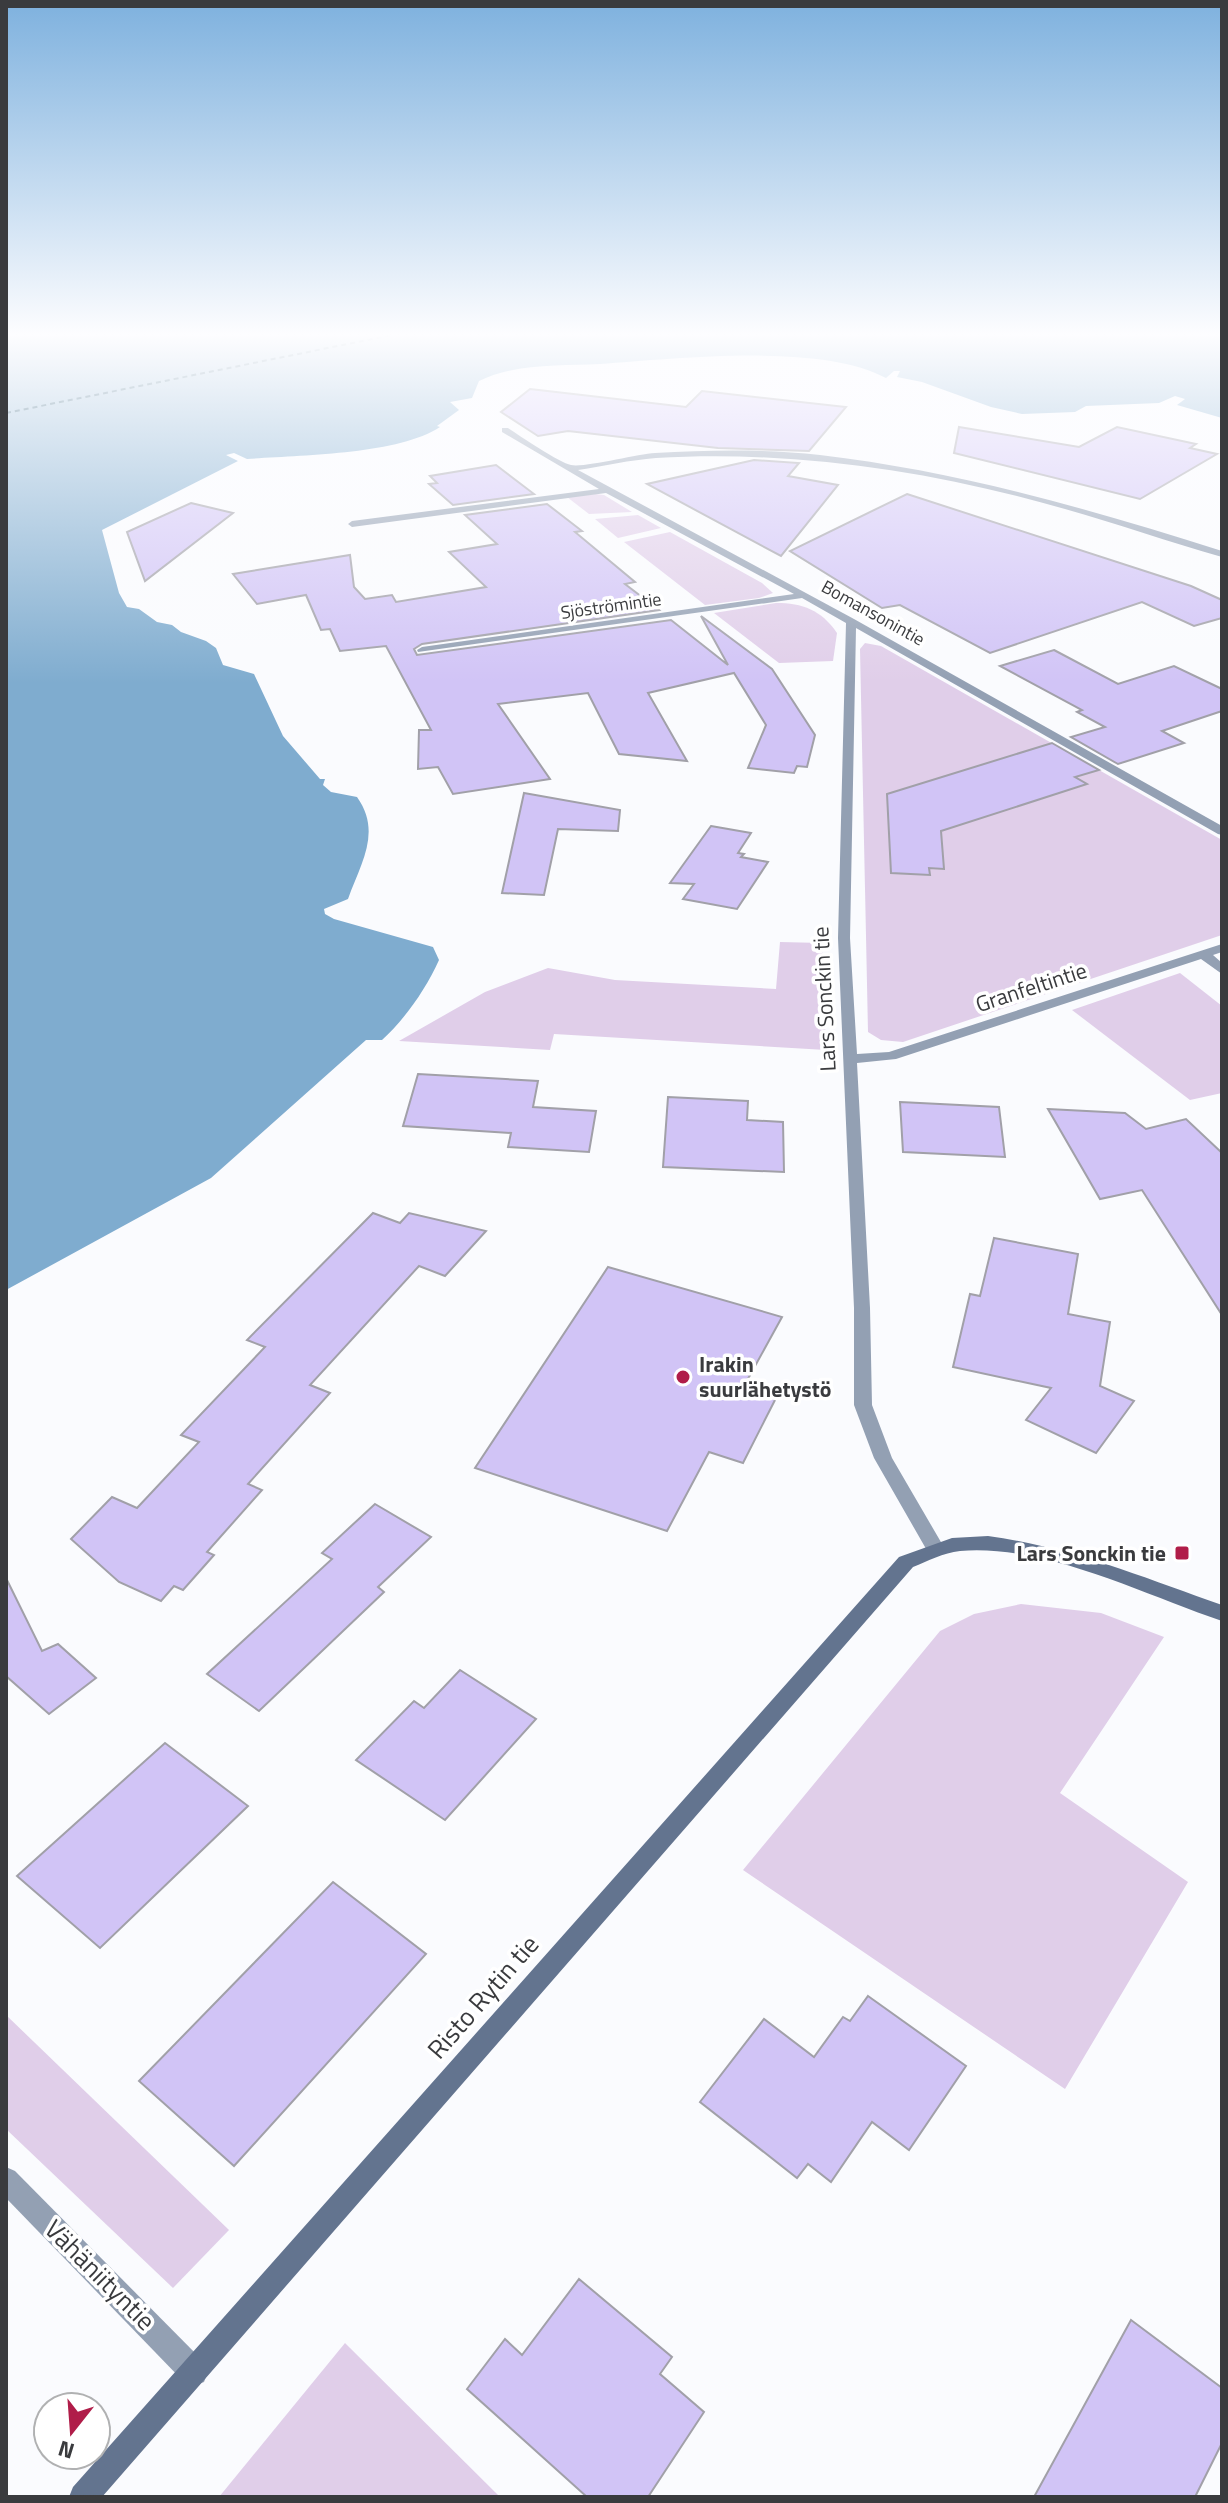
<svg xmlns="http://www.w3.org/2000/svg" width="1228" height="2503" viewBox="0 0 1228 2503" font-family="'Titillium Web',sans-serif">
	<style>
		.green { fill: #e0cee9 }
		.water { fill: #7faccf }
		.lines { fill: none; stroke-linecap: round; stroke-linejoin: round }
		.ferry { stroke: #003b5c; stroke-width: 2; stroke-dasharray: 5 4; stroke-linecap: butt }
		.building { fill: #d1c4f6; stroke: #a1a0a8; stroke-width: 2 }
		.street { fill: #93a0b3; fill-rule: evenodd }
		.secondary { fill: #63748f; fill-rule: evenodd }
		.poi-dot { fill: #b01d49; stroke: #fff; stroke-width: 3 }
		.labels { text-anchor: middle; stroke-width: 7; stroke-linejoin: round; paint-order: stroke }
		.far-street-label { font-size: 18px; fill: #3a3b3e; stroke: #fff }
		.street-label { font-size: 22px; fill: #3a3b3e; stroke: #fff }
		.poi-label { font-size: 22px; font-weight: bold; fill: #3a3b3e; stroke: #fff; text-anchor: start }
		.near-street-label { font-size: 26px; fill: #3a3b3e; stroke: #fff }
	</style>
	<rect width="100%" height="100%" fill="#fafbfe"/>
	<g class="green">
		<polygon points="595,494 604,495 632,512 589,514 567,497"/>
		<polygon points="638,515 661,528 618,538 595,519"/>
		<polygon points="670,532 762,583 773,593 759,598 705,605 624,542"/>
		<path d="M776 603C803 603 821 610 837 633L833 661 779 663 714 613Z"/>
		<polygon points="865,643 881,646 1222,840 1222,935 903,1042 881,1040 868,1032 860,649"/>
		<polygon points="780,942 822,943 826,1050 554,1034 550,1050 399,1041 485,992 548,968 615,980 776,989"/>
		<polygon points="1180,973 1222,1006 1222,1093 1190,1100 1072,1010"/>
		<polygon points="1021,1604 1101,1613 1164,1637 1060,1793 1188,1882 1065,2089 743,1870 940,1631 974,1614"/>
		<polygon points="6,2015 229,2230 173,2288 6,2129"/>
		<polygon points="345,2343 500,2497 219,2497"/>
	</g>
	<path class="water" d="M6 333H1222V418L1177 405 1185 399 1175 396 1159 403 1086 406 1075 412 1022 414 991 407 922 382 897 377 900 371H894L886 378C820 342 676 359 600 364 561 366 515 363 479 381L472 398 450 402 459 410 437 426 440 427C397 455 300 455 247 459L234 453 226 455 238 461 102 530 119 593 127 607 139 609 157 622 172 625 181 632 206 641 216 648 223 665 254 674 283 736 320 779H325L323 785 331 792 357 797C382 832 361 863 348 899L324 909 325 914 334 919 433 947 439 960C426 989 405 1019 382 1040H366L211 1178 6 1290Z"/>
	<g class="lines">
		<polyline class="ferry" points="6,413 402,333"/>
	</g>
	<g class="building">
		<polygon points="530,389 686,407 702,391 846,407 809,451 718,448 568,431 538,436 501,412"/>
		<polygon points="959,427 1079,447 1117,427 1196,444 1190,448 1217,454 1140,499 954,453"/>
		<polygon points="754,460 799,463 788,476 838,485 781,556 647,484"/>
		<polygon points="496,465 534,494 453,505 429,484 437,483 430,476"/>
		<polygon points="907,494 1191,586 1222,600 1222,618 1194,626 1142,602 990,653 900,605 882,608 790,551"/>
		<polygon points="191,503 233,513 145,581 127,532"/>
		<polygon points="547,504 582,531 575,532 635,582 625,584 659,610 422,644 414,649 417,655 671,620 728,665 701,616 772,669 815,735 807,767 797,766 794,773 748,768 766,725 734,673 648,693 687,761 619,754 588,693 498,704 550,779 453,794 438,767 418,769 419,730 431,730 386,646 340,651 330,629 321,630 306,595 257,604 233,574 350,555 354,587 365,599 392,595 396,602 486,587 449,552 497,544 465,515"/>
		<polygon points="1054,650 1118,684 1174,666 1222,689 1222,711 1162,731 1184,743 1118,764 1071,737 1105,727 1077,712 1082,710 1000,666"/>
		<polygon points="1052,743 1099,770 1075,777 1087,784 941,831 944,869 929,868 930,875 891,873 887,794"/>
		<polygon points="524,793 620,810 618,831 558,829 544,895 502,893"/>
		<polygon points="711,826 751,833 738,853 744,854 741,857 768,862 737,909 683,899 694,884 670,883"/>
		<polygon points="418,1074 538,1081 533,1107 596,1111 589,1152 508,1147 511,1133 403,1126"/>
		<polygon points="668,1097 748,1101 747,1120 783,1122 784,1172 663,1167"/>
		<polygon points="900,1102 999,1107 1005,1157 903,1152"/>
		<polygon points="1048,1109 1125,1113 1146,1129 1186,1119 1222,1153 1222,1315 1142,1190 1100,1199"/>
		<polygon points="373,1213 400,1223 409,1213 486,1231 445,1276 419,1266 310,1385 330,1393 248,1484 262,1490 207,1552 214,1555 183,1590 174,1586 161,1601 119,1582 71,1539 112,1497 137,1508 199,1442 181,1435 265,1347 247,1340"/>
		<polygon points="994,1238 1078,1254 1068,1314 1110,1322 1100,1386 1134,1401 1096,1453 1026,1420 1051,1388 953,1367 970,1294 980,1296"/>
		<polygon points="608,1267 782,1317 743,1388 776,1398 743,1463 709,1452 667,1531 475,1468"/>
		<polygon points="375,1504 431,1537 378,1587 384,1592 259,1711 207,1674 332,1559 322,1553"/>
		<polygon points="6,1578 42,1651 58,1644 96,1678 49,1714 6,1676"/>
		<polygon points="460,1670 536,1719 445,1820 356,1760 414,1701 424,1708"/>
		<polygon points="165,1743 248,1806 100,1948 17,1876"/>
		<polygon points="333,1882 426,1954 234,2166 139,2081"/>
		<polygon points="868,1996 966,2066 909,2150 872,2122 831,2182 808,2164 797,2178 700,2102 764,2019 814,2057 843,2017 850,2021"/>
		<polygon points="579,2279 672,2357 660,2374 704,2412 648,2497 587,2497 467,2389 505,2339 522,2355"/>
		<polygon points="1131,2320 1222,2388 1222,2443 1195,2497 1034,2497"/>
	</g>
	<g class="lines">
		<g class="street">
			<path d="M502 428H508C520 436 560 463 571 465 584 468 637 454 655 453 710 450 765 449 820 455 957 471 1090 509 1222 551V557C1169 542 1118 524 1065 509 932 471 795 450 656 458 630 460 604 466 578 470L854 619 1222 826V835L1218 834 856 628 850 938 857 1054 889 1052 1222 944V952L1213 955 1222 963V974L1201 959 896 1059 857 1063 870 1308 872 1405 892 1458 945 1549 943 1554 936 1556 929 1554 874 1458 854 1405V1308L838 938 846 623 802 598 418 652 417 650 422 647 794 594 606 493 352 527 348 524 352 521 599 489 502 432Z"/>
			<polygon points="6,2167 15,2171 204,2362 208,2372 204,2382 194,2386 184,2382 6,2198"/>
		</g>
		<path class="secondary" d="M988 1536C1070 1547 1145 1578 1222 1605V1621C1142 1594 1046 1544 960 1551 943 1553 928 1561 913 1567L102 2497H69L73 2487 899 1557 952 1538Z"/>
	</g>
	<linearGradient id="sky" x2="0" y2="1"><stop stop-color="#7eb1de"/><stop offset="0.49" stop-color="#fdfdff"/><stop offset="1" stop-color="#fdfdff" stop-opacity="0"/></linearGradient>
	<rect width="1228" height="683" fill="url(#sky)"/>
	<g class="poi-dot">
		<circle cx="683" cy="1377" r="8"/>
		<rect x="1174" y="1545" width="16" height="16" rx="4"/>
	</g>
	<g class="labels">
		<g class="far-street-label">
			<text transform="translate(611 606) rotate(-8)" y="6">Sjöströmintie</text>
			<text transform="translate(873 613) rotate(29)" y="6">Bomansonintie</text>
		</g>
		<g class="street-label">
			<text transform="translate(1031 987) rotate(-18)" y="8">Granfeltintie</text>
			<text transform="translate(824 999) rotate(-93)" y="8">Lars Sonckin tie</text>
		</g>
		<g class="poi-label">
			<text x="699" y="1372">Irakin<tspan x="699" dy="25">suurlähetystö</tspan></text>
			<text x="1166" y="1561" text-anchor="end">Lars Sonckin tie</text>
		</g>
		<g class="near-street-label">
			<text transform="translate(483 1997) rotate(-49)" y="9">Risto Rytin tie</text>
			<text transform="translate(100 2275) rotate(45)" y="9">Vähäniityntie</text>
		</g>
	</g>
	<rect width="1228" height="2503" fill="none" stroke="#3a3b3e" stroke-width="16"/>
	<g transform="translate(72 2431) rotate(197)"><circle r="38" fill="#ffffff" stroke="#b0b1b2" stroke-width="2"/>
	<path d="M0-6L14 30L0 20L-14 30Z" fill="#b01d49"/>
	<text y="-12" font-size="22" font-weight="bold" text-anchor="middle" fill="#3a3b3e">N</text>
	</g>
</svg>
